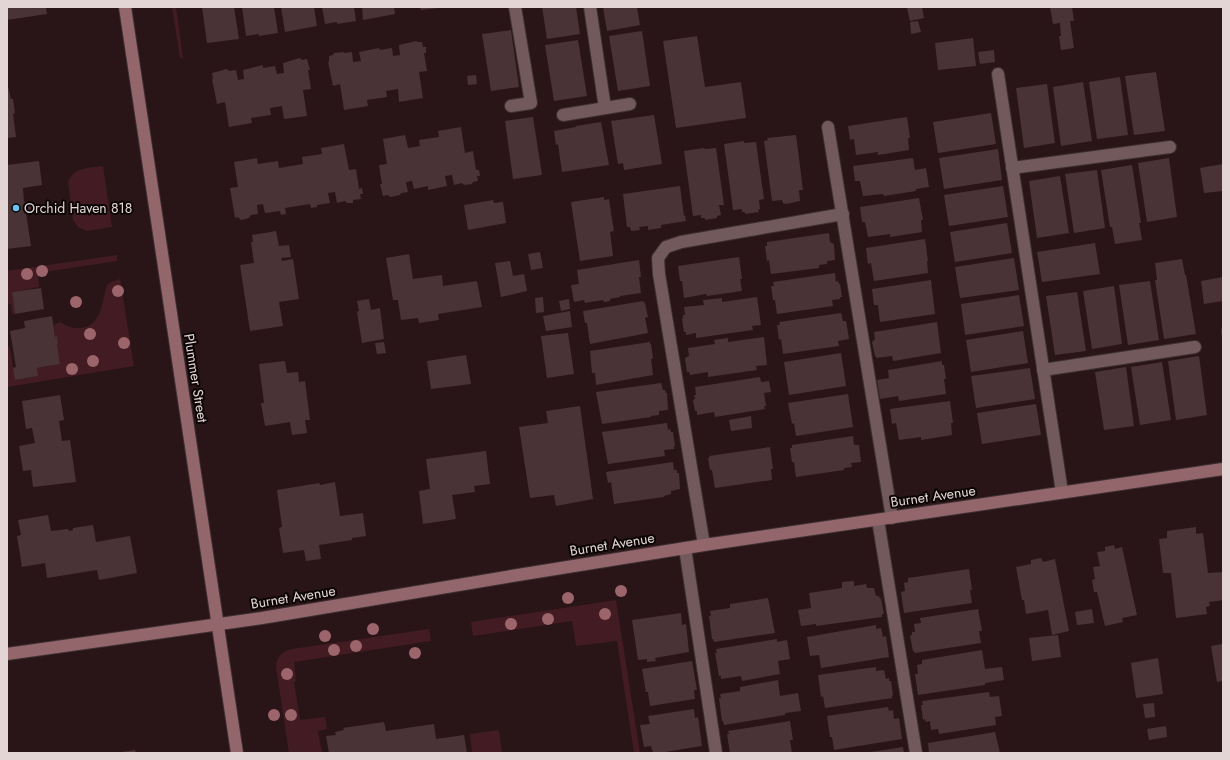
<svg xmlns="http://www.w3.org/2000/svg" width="1230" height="760" viewBox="0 0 1230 760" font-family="Jost,sans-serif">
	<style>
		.green { fill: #421c22 }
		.building { fill: #493336 }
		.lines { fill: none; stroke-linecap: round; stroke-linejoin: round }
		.lane-casing { stroke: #3e3032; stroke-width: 14 }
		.secondary-casing { stroke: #3e3032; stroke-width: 14 }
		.lane { stroke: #71595c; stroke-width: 12 }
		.secondary { stroke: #93666c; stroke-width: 12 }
		.tree { fill: #9c656c }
		.poi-dot { fill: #6bc3f2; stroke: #0c0505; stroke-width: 1.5 }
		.labels { text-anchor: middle; stroke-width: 4; stroke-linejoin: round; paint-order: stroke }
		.poi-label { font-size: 14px; fill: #e3d5d6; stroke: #0c0505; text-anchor: start }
		.street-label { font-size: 14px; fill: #e3d5d6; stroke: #0c0505 }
	</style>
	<rect width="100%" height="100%" fill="#291518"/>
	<g class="green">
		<polygon points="172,7 176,7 183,58 180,58"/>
		<path d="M103 166 112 227 87 231 78 227 73 220 68 182C74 167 89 168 103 166Z"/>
		<polygon points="117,255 117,261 38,273 39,287 12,292 15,314 12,314 11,305 7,303 7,271"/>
		<path d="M120 279 134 366 7 387V344L10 348 15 380 38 376 37 368 60 364 57 344 58 343 57 337H55L54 325 60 322C66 326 73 329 81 328 102 326 102 300 107 285L111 282Z"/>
		<polygon points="616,600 640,753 634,753 617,641 576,646 572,621 473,636 471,622"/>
		<path d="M429 629 431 641 294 662 296 681 294 682 300 720 325 717 327 729 318 731 322 753H289L276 667C276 657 283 651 292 649Z"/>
		<polygon points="499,730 502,753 472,753 470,734"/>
	</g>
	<g class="building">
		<polygon points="7,7 46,7 47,14 7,20"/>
		<polygon points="202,7 234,7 239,39 207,43"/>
		<polygon points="242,7 274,7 278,33 259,36 259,34 246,36"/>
		<polygon points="281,7 314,7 317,26 285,32"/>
		<polygon points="322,7 354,7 356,21 337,24 337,22 325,24"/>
		<polygon points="362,7 394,7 395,14 363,20"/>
		<polygon points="420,7 438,7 438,8 421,10"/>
		<polygon points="542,7 576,7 580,34 547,39"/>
		<polygon points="603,7 637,7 640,25 607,31"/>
		<polygon points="911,7 922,7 924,18 910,21 907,8"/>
		<polygon points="1050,7 1072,7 1074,21 1070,21 1074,48 1061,50 1059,36 1061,36 1060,23 1053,24"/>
		<polygon points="918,21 921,32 911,34 910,22"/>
		<polygon points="511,30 519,87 491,91 482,34"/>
		<polygon points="642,31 650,86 618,91 609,36"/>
		<polygon points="697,36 705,87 741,82 746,118 676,128 663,41"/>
		<polygon points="973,38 976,66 938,70 935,43"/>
		<polygon points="578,40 587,96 554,101 545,45"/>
		<polygon points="416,41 418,42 422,42 423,47 426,47 426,53 424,53 427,71 419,72 423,98 399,102 398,89 386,91 387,97 367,100 368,106 344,110 340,84 333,86 328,62 329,62 329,56 333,55 334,53 343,52 345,53 352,52 353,62 361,61 359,52 379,48 380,50 392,48 393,56 400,55 399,45"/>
		<polygon points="994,50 995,62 980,64 978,52"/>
		<polygon points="300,58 302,60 307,59 310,70 308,70 311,89 303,90 307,116 284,119 282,106 270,108 271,115 251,118 252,123 229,127 225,102 217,104 212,79 213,79 212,73 227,69 229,71 236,70 238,80 244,79 243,70 263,65 263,68 275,66 277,74 284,73 283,63"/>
		<polygon points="1156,72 1165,131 1134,135 1125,76"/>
		<polygon points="476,75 477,84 468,85 467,76"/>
		<polygon points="1120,77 1128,135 1097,139 1089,82"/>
		<polygon points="7,82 11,99 13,99 15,113 13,114 16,137 7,138"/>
		<polygon points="1083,82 1092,141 1061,146 1053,87"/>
		<polygon points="1047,84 1055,143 1024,148 1016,88"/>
		<polygon points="991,113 996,144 938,153 933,122"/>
		<polygon points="654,115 662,164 624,170 623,163 618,164 611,121"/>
		<polygon points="533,117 542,175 513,179 505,121"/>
		<polygon points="907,117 910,138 908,138 909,150 878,155 878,152 856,155 854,139 850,140 848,126"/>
		<polygon points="601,122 609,165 562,172 558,144 556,145 554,131 576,127 576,126"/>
		<polygon points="461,127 465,153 473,151 476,170 479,170 480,176 477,176 478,181 473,182 472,184 464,185 462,183 454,185 452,175 445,176 447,186 428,190 428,186 414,189 412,181 406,182 408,192 401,193 400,195 390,197 388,195 383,196 380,184 382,184 379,165 387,164 383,139 405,135 408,148 420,146 419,140 439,137 438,131"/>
		<polygon points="796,135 803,190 799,190 800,201 786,204 783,203 782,200 772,201 764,141 768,140 767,138"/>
		<polygon points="744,141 744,143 756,142 764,199 759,200 760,209 758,210 759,212 745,214 745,212 742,212 742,209 733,210 724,144"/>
		<polygon points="344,144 349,170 356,169 359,189 362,188 363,194 360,194 361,199 353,200 353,203 347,203 345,201 337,203 335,192 328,193 330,203 317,205 317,207 311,208 310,204 285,208 286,214 281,215 280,211 265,213 263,204 257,205 258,214 251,215 249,218 241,220 238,217 235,218 230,188 238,187 234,162 257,158 258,164 278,161 279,168 303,164 302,157 322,154 321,148"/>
		<polygon points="704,148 705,149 716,148 724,205 719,205 721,215 717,216 717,218 705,220 705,218 701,218 701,215 693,216 684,151"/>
		<polygon points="998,149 1002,180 944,189 939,158"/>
		<polygon points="913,158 915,170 926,168 929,187 916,189 916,191 884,196 883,194 863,196 860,181 855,181 853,166"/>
		<polygon points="1169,158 1177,217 1147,222 1138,163"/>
		<polygon points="39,161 42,185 23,188 24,202 31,201 33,213 26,213 31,246 7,249 7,165"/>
		<polygon points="1223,164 1223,191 1204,193 1200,168"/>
		<polygon points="1132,165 1141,223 1139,223 1142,240 1115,244 1112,227 1110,227 1101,170"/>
		<polygon points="1097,170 1105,228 1074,233 1065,174"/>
		<polygon points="1060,176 1069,233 1037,238 1029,181"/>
		<polygon points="680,186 684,216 685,215 686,221 661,225 661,228 648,230 648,226 639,227 640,230 631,231 630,227 627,227 623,194"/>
		<polygon points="1003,186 1008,217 949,226 944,195"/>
		<polygon points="604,197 604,200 609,199 612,219 614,231 610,232 613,256 580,261 571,202"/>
		<polygon points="919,198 923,220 921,220 922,232 890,237 890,234 868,237 865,222 862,222 860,207"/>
		<polygon points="493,200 494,203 503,202 506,223 468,230 464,205"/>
		<polygon points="1007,223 1012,253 955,262 950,232"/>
		<polygon points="276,231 279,246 289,245 291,257 281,258 282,261 293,259 299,299 279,302 283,326 250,331 240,265 254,263 251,242 253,242 252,235"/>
		<polygon points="829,233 830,242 834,244 835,260 827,261 827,264 819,265 819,268 771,274 769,260 767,261 765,246 767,246 767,242"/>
		<polygon points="925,239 928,261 927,261 928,273 874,281 871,263 868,264 866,248"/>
		<polygon points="1095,243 1100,274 1042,282 1037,252"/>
		<polygon points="540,252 543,268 531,270 528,254"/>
		<polygon points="409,254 413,279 442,275 443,286 477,281 482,307 438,314 439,320 419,323 418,318 401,320 398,300 393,300 386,258"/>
		<polygon points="739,257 742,279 740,279 742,291 707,296 706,294 684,298 682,281 680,281 678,266"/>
		<polygon points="1014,258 1019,290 960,298 955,267"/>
		<polygon points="1182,259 1185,275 1186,275 1196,334 1164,339 1155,280 1157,280 1155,263"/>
		<polygon points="639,260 641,277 639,277 641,293 620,296 620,297 610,299 610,301 604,302 603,300 585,303 584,300 574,302 571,285 579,284 577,270"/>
		<polygon points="510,261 513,276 524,274 527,291 501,297 495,263"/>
		<polygon points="835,273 836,282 838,281 839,284 840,284 842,297 840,297 840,299 832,300 833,306 777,314 775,300 773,300 771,286 774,286 773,282"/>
		<polygon points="1223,277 1223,301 1204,304 1201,281"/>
		<polygon points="931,280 935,314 880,322 878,305 874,305 872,289"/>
		<polygon points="1150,281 1159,340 1128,345 1119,285"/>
		<polygon points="1114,286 1122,344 1092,349 1083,291"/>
		<polygon points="41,288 44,309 15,314 12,292"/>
		<polygon points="1077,292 1086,351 1055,355 1046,296"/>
		<polygon points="1019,295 1024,326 965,335 961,304"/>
		<polygon points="543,297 544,312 536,313 535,298"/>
		<polygon points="757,297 761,325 752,326 753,330 696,338 696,333 686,335 686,332 684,332 682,319 683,318 683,315 685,315 684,307 704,305 703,300 722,298 722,302"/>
		<polygon points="369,299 371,310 380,308 384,339 362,343 357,312 359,311 357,301"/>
		<polygon points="569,299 570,309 561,311 559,301"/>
		<polygon points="643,301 644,303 645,303 648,317 645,318 648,333 590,344 587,323 585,323 583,311"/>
		<polygon points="570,311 572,327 546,331 543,316"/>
		<polygon points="841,313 843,321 846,321 849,339 838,341 839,346 783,354 781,339 779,340 777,325 780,325 779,322"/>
		<polygon points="52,316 55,337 57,336 58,344 57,344 60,364 37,368 38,376 15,380 13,368 16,367 10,331 25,328 24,321"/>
		<polygon points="937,322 941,353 893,361 892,356 876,358 876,356 875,356 872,342 875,339 874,332"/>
		<polygon points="1223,328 1223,339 1222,339 1221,329"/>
		<polygon points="1023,331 1028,363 971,372 966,340"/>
		<polygon points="568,333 574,374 547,378 541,336"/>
		<polygon points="764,337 767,365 756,366 757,370 708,377 708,372 690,375 689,372 687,372 685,358 689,356 688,348 715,344 714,340 728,338 728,342"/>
		<polygon points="384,342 386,353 377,354 375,343"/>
		<polygon points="650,342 650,344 651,344 653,358 651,359 653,375 596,385 595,373 592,373 590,351"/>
		<polygon points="841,353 846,386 789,395 784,362"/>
		<polygon points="466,355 471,384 431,389 427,361"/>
		<polygon points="1199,356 1207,415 1176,420 1168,361"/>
		<polygon points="285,361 287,373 298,372 299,382 305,381 310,420 305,420 307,433 292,435 290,422 265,426 261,403 264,403 259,364"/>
		<polygon points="942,361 942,365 944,365 946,379 944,379 946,394 899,401 898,396 880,399 877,380 889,378 888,370"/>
		<polygon points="1162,362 1171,420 1140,425 1131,367"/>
		<polygon points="1126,367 1134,426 1104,430 1095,372"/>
		<polygon points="1030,368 1035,399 976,408 971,376"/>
		<polygon points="760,377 761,382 769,381 771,392 764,393 766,406 764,406 765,409 715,417 714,412 697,415 697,411 695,411 693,400 695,399 694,395 696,395 695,387"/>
		<polygon points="661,383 663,390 665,390 666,393 667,393 668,410 659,411 659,415 651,416 651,417 602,424 596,392"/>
		<polygon points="848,394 853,427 796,436 794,423 792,424 788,403"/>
		<polygon points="60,395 64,420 59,421 62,441 70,440 76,482 33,487 31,470 23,471 19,446 35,443 32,428 26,429 22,401"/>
		<polygon points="950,401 953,423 951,423 952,435 921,440 921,437 899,440 896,423 892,424 890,409"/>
		<polygon points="1036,404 1041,435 982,444 977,413"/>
		<polygon points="580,406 593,499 556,506 554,495 530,498 519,427 548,423 546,411"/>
		<polygon points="751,416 752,428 731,431 729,420"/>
		<polygon points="667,423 668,430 670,429 671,432 673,432 675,446 674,446 674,449 664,450 665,456 608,464 602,432"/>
		<polygon points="853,436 854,445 859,445 861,462 851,463 852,467 844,468 844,470 796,477 794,462 792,462 790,448 792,448 792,445"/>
		<polygon points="770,447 773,469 771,469 772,480 715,488 712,470 710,470 708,458 710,457 709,456"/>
		<polygon points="486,451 490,484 474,486 475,492 452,495 456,519 423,524 419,491 430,489 426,459"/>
		<polygon points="673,462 674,470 677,470 677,473 679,473 680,489 671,491 671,494 664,496 664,497 614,504 611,482 608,483 606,472"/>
		<polygon points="335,482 340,516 363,513 366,536 352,538 352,540 319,545 321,559 306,561 304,550 283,553 279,528 282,527 277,490 319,483 320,485"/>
		<polygon points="48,515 51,531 68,529 69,531 73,530 73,528 93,525 96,542 130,536 137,573 99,580 97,570 47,578 45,563 22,567 17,536 21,535 18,520"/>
		<polygon points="1196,527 1196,534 1203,533 1208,573 1223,572 1223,600 1209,602 1210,606 1206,607 1207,614 1176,618 1171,573 1163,573 1159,539 1167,538 1167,531"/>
		<polygon points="1114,545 1115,549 1122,547 1137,615 1122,618 1123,622 1105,626 1097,592 1094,592 1092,580 1095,579 1093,567 1100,566 1097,552 1105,551 1105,547"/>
		<polygon points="1041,558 1043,562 1055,559 1069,631 1052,635 1048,610 1026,614 1024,600 1022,600 1016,567 1031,564 1031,560"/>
		<polygon points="969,569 972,590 970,590 972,603 904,613 901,592 905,591 904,583 908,582 908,578"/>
		<polygon points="854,581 854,586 866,584 867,588 874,588 876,596 879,596 880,599 881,598 884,614 882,614 882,617 816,626 816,624 801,626 798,610 811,608 809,593 842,588 842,582"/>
		<polygon points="768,598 775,633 714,642 713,639 712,639 709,616 711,616 710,611 730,608 730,604"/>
		<polygon points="978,609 982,631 979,631 981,643 915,653 914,651 913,651 910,636 912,635 912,632 915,632 914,624 921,623 920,618"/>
		<polygon points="1092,609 1094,623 1077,625 1075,612"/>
		<polygon points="681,613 682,625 686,624 689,652 655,658 656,661 647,662 647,659 638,660 632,620"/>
		<polygon points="876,625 876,629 881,628 883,637 886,636 889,657 821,668 819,655 810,656 807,637"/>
		<polygon points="1058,635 1061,657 1032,661 1029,638"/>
		<polygon points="777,639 777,642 787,640 790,659 778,661 780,674 742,681 741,676 721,679 721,676 719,676 715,653 717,653 716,649"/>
		<polygon points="1223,644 1223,681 1217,682 1211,646"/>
		<polygon points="982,650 985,669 1002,667 1004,680 985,683 985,685 918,695 915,674 918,674 917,665 922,664 922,660"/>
		<polygon points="1158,658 1163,694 1136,698 1131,663"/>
		<polygon points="692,661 697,690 694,690 695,699 650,706 648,692 646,692 642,669"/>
		<polygon points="876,667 876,671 884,670 886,679 889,678 889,681 891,681 893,695 892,696 892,698 825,708 823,696 821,697 818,675"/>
		<polygon points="778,680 780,696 798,693 801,711 785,713 785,715 724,725 723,721 722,721 719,698 721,698 720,694 740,691 740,687"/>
		<polygon points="989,692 990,697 999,696 1002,716 995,717 996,725 939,734 938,729 931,730 930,721 926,722 925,719 923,720 921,705 923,705 922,701"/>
		<polygon points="1154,703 1155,717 1145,718 1143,704"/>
		<polygon points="888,707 889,711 893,710 894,719 899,718 902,739 834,750 832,737 830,737 827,716"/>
		<polygon points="694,709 695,718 698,717 702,746 659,753 653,753 651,746 644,747 640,725 650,724 648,716"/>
		<polygon points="790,721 793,740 790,740 792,753 730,753 727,734 729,734 728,731"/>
		<polygon points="384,722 386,731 434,724 436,739 464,735 467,753 329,753 326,736 336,735 335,732 344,730 343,728"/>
		<polygon points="1166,726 1167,737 1149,740 1147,729"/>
		<polygon points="995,732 1000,753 929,753 928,743"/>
		<polygon points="903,747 904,753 871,753 871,752"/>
		<polygon points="135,750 136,753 122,753 122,752"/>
	</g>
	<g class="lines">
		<g class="lane-casing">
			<g id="lane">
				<polyline points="590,7 605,108"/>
				<polyline points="998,74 1062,492"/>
				<polyline points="511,106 531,103 515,7"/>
				<polyline points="563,115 630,104"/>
				<polyline points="828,127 892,518"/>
				<polyline points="1012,168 1170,147"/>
				<polyline points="1043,370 1195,347"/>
				<polyline points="878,520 916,753"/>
				<polyline points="704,545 659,274 658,258 666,247 681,242 843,214"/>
				<polyline points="685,548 716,753"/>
			</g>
		</g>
		<g class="secondary-casing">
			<g id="secondary">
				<polyline points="125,7 237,753"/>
				<polyline points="7,654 262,618 518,575 704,545 1223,469"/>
			</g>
		</g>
		<use href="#lane" class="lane"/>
		<use href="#secondary" class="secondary"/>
	</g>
	<g class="tree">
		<circle cx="42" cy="271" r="6"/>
		<circle cx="27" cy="274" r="6"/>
		<circle cx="118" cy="291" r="6"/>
		<circle cx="76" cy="302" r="6"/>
		<circle cx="90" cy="334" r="6"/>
		<circle cx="124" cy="343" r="6"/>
		<circle cx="93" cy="361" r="6"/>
		<circle cx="72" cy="369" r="6"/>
		<circle cx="621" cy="591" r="6"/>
		<circle cx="568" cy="598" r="6"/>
		<circle cx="605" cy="614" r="6"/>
		<circle cx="548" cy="619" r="6"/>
		<circle cx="511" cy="624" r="6"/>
		<circle cx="373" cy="629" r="6"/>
		<circle cx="325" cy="636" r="6"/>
		<circle cx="356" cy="646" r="6"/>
		<circle cx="334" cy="650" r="6"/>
		<circle cx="415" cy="653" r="6"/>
		<circle cx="287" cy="674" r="6"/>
		<circle cx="274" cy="715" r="6"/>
		<circle cx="291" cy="715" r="6"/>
	</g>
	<circle class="poi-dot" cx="16" cy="208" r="4"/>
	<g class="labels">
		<g class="poi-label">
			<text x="24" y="213">Orchid Haven 818</text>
		</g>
		<g class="street-label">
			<text transform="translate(196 378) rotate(81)" y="5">Plummer Street</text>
			<text transform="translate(933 496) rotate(-8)" y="5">Burnet Avenue</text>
			<text transform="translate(612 544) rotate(-9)" y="5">Burnet Avenue</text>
			<text transform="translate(293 597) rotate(-9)" y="5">Burnet Avenue</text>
		</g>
	</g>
	<rect width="1230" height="760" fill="none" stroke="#e3d5d6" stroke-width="16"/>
</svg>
